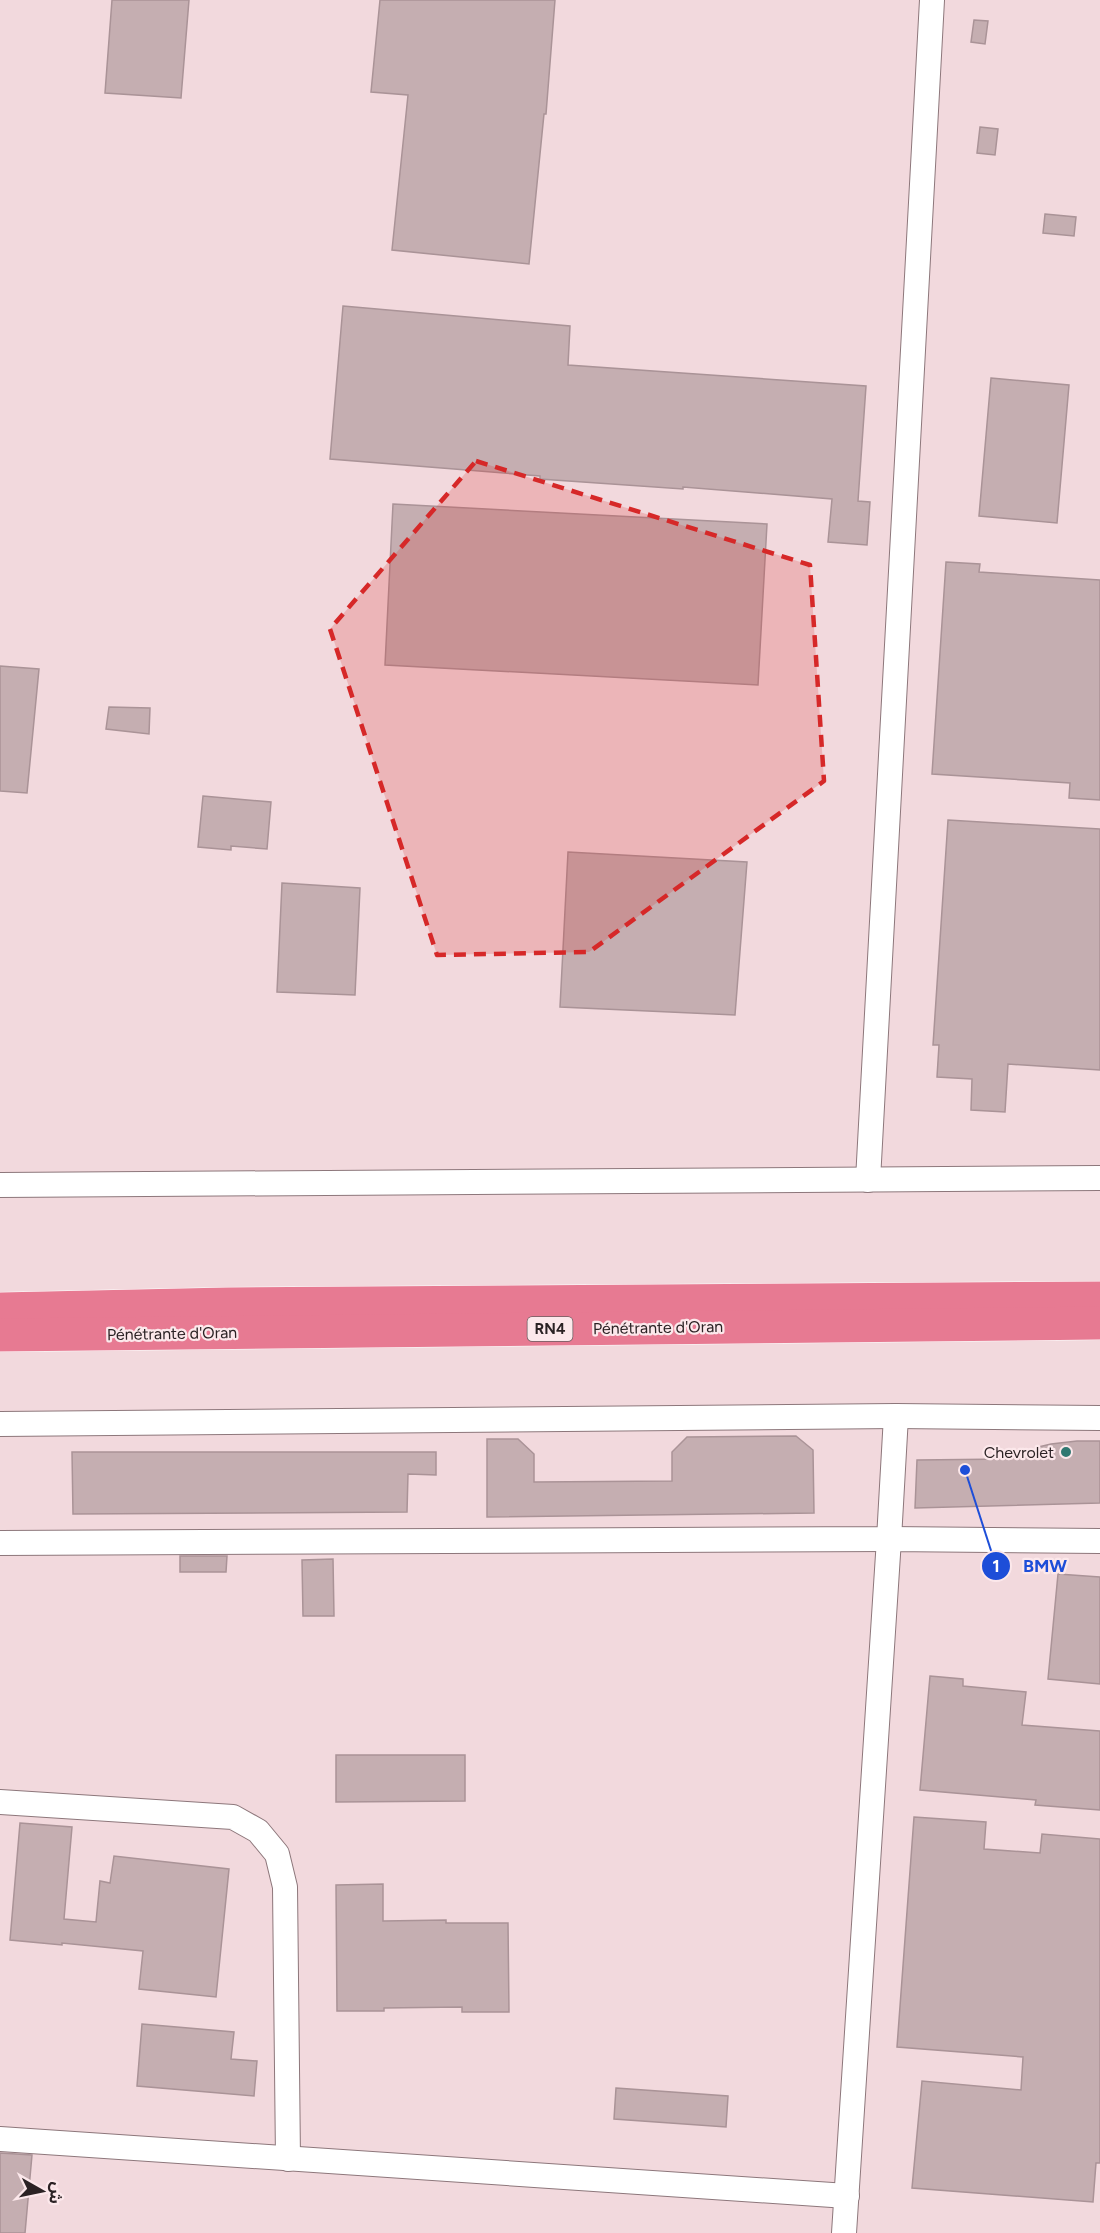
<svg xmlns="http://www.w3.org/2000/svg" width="1100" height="2233" viewBox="0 0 1100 2233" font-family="Figtree,'Noto Sans Arabic',sans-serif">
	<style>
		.building { fill: #c5aeb1; stroke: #aa9397; stroke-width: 1.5 }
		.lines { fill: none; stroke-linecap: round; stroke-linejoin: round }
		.minor-casing { stroke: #8d777b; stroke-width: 26 }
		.highway-casing { stroke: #fff; stroke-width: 34 }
		.minor { stroke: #fff; stroke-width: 24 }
		.highway { stroke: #e77a92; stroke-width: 33 }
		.marked { fill: #d62828; fill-opacity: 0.2; stroke: #d62828; stroke-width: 4.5; stroke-dasharray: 12 8; stroke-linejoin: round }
		.poi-dot { fill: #307871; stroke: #fce8eb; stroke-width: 2 }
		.labels { text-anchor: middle; stroke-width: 4.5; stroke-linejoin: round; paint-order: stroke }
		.shield { fill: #fce8eb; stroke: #6a5d60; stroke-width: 1.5 }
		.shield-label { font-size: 15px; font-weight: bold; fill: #2b2224 }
		.street-label { font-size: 16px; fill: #2b2224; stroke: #fce8eb }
		.poi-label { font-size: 16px; fill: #2b2224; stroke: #fce8eb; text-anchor: end }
		.leader { fill: none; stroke: #1d4ed8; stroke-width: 2 }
		.callout-dot { fill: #1d4ed8; stroke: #fce8eb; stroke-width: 2 }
		.mark-label { font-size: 18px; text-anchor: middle; font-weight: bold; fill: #fff }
		.callout-label { font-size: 18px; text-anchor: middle; font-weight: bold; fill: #1d4ed8; stroke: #fce8eb; stroke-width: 4.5; stroke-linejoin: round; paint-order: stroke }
	</style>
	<rect width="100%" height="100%" fill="#f2d9dd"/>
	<g class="building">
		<polygon points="112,0 189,0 181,98 105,93"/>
		<polygon points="380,0 555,0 546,114 544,114 529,264 392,250 408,95 371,92"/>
		<polygon points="974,20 988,21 985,44 971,42"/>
		<polygon points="980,127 998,129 995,155 977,153"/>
		<polygon points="1045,214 1076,217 1074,236 1043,233"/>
		<polygon points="343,306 570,326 568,365 866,386 858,501 870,502 867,545 828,542 832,499 683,487 683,489 540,479 540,476 330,459"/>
		<polygon points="991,378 1069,385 1057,523 979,516"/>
		<polygon points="393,504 767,524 758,685 385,665"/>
		<polygon points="946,562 980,564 979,572 1100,580 1100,800 1069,798 1070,783 932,774"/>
		<polygon points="0,666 39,669 27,793 0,791"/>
		<polygon points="109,707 150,708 149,734 106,729"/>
		<polygon points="203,796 271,802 267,849 231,846 231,850 198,847"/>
		<polygon points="948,820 1100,829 1100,1070 1008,1064 1005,1112 971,1110 972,1079 937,1077 939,1045 933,1045"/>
		<polygon points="568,852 747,862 735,1015 560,1007"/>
		<polygon points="282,883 360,888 355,995 277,992"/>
		<polygon points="796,1436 813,1450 814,1513 487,1517 487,1439 518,1439 534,1454 534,1482 672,1481 672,1452 687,1437"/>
		<polygon points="1077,1441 1100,1441 1100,1503 915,1508 917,1460 1008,1459 1008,1455 1038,1451 1038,1447 1051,1444"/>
		<polygon points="72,1452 436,1452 436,1475 408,1474 407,1512 73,1514"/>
		<polygon points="180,1556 227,1556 226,1572 180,1572"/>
		<polygon points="333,1559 334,1616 303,1616 302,1560"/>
		<polygon points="1058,1574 1100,1577 1100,1684 1048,1679"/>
		<polygon points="930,1676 963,1679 963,1686 1026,1692 1022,1725 1100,1731 1100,1810 1035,1805 1036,1800 920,1790"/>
		<polygon points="336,1755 465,1755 465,1801 336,1802"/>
		<polygon points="914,1817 986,1822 984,1849 1040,1853 1042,1834 1100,1839 1100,2163 1096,2163 1093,2202 912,2188 922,2081 1021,2090 1023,2057 897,2047"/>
		<polygon points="20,1823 72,1827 64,1919 96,1922 100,1881 110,1883 114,1856 229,1869 216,1997 139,1989 143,1951 62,1943 62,1945 10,1940"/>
		<polygon points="383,1884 383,1921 446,1920 446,1923 508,1923 509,2012 462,2012 462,2007 384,2008 384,2011 337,2011 336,1885"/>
		<polygon points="142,2024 234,2032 231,2059 257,2061 254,2096 137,2086"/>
		<polygon points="616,2088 728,2096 726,2127 614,2119"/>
		<polygon points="0,2153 32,2155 25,2233 0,2233"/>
	</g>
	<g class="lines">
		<g class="minor-casing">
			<g id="minor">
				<polyline points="868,1180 932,0"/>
				<polyline points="0,1185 1100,1178"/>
				<polyline points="0,1424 896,1416 1100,1418"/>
				<polyline points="0,1543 889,1539 896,1416"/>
				<polyline points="0,1802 233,1817 258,1831 277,1854 285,1887 288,2159"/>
				<polyline points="0,2139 847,2196"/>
				<polyline points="844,2233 889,1539 1100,1541"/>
			</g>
		</g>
		<g class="highway-casing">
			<g id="highway">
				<polyline points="0,1309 227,1304 1100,1298"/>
				<polyline points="0,1335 1100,1323"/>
			</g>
		</g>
		<use href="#minor" class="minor"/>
		<use href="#highway" class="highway"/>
	</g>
	<path class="marked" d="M476 461 810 565 824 781 589 952 437 955 330 629Z"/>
	<circle class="poi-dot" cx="1066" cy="1452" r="6"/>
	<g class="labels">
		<rect class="shield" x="527.5" y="1317" width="45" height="24" rx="4.5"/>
		<g class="shield-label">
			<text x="550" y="1334">RN4</text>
		</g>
		<g class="street-label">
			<text transform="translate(658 1327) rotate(-1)" y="6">Pénétrante d'Oran</text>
			<text transform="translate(172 1333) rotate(-1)" y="6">Pénétrante d'Oran</text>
		</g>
		<g class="poi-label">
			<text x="1054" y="1458">Chevrolet</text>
		</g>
	</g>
	<path class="leader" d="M965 1470L996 1566"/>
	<g class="callout-dot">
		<circle cx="965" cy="1470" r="6"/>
		<circle cx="996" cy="1566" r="15"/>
	</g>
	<g class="mark-label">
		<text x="996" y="1572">1</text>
	</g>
	<g class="callout-label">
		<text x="1045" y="1572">BMW</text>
	</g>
	<g transform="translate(42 2191) rotate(99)" stroke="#fce8eb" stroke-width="4.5" paint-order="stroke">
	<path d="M0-4.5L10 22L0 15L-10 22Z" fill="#2b2224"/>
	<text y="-9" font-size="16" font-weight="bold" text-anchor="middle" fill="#2b2224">ش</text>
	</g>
</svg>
